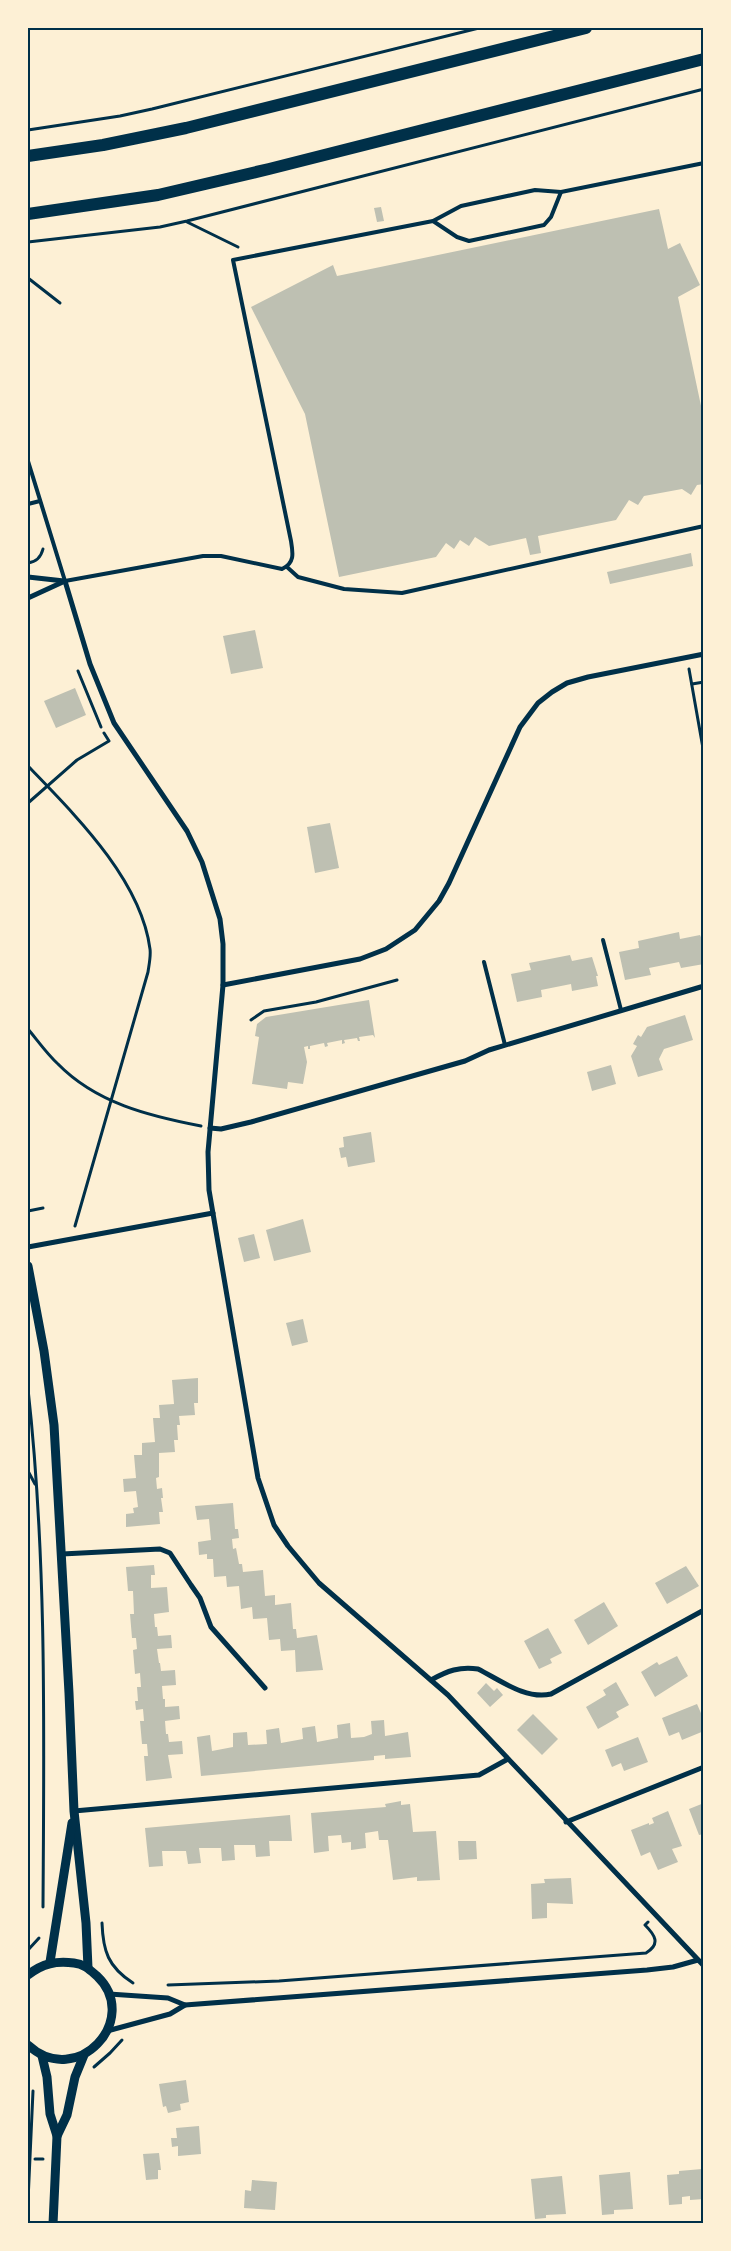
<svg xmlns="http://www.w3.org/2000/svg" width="731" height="2251" viewBox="0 0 731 2251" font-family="'Nunito Sans',sans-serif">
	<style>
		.building { fill: #bec0b2 }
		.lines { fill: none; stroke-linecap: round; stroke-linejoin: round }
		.path { stroke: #003049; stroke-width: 3 }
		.service { stroke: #003049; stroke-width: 4 }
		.minor { stroke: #003049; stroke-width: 5 }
		.tertiary { stroke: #003049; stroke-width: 9 }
		.primary { stroke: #003049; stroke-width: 12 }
		.neatline { fill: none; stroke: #003049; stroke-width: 2 }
	</style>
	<rect width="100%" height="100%" fill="#fdf0d5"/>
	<g class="building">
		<polygon points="381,207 384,221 377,222 374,208"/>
		<polygon points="659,209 668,249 680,243 700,285 678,297 704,420 704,484 697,485 691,495 682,489 644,496 638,505 629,500 616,520 538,536 541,553 530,555 526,538 489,546 475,537 469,546 460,540 454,549 446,543 436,557 339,577 305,414 251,307 333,265 337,276"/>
		<polygon points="691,553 693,566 610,584 607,572"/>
		<polygon points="255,630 263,668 231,674 223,636"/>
		<polygon points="75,688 86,715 56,728 44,701"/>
		<polygon points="330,823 339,868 315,873 307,827"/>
		<polygon points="679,932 680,939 700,935 704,944 704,964 681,968 679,962 649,968 651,975 625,980 619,952 639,948 638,941"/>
		<polygon points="570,955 572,961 592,957 598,976 596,976 598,986 572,991 571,984 541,990 542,997 517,1002 511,974 531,970 529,963"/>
		<polygon points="369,1000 375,1038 373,1035 359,1037 360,1041 358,1041 357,1038 344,1040 345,1043 342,1044 342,1040 327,1043 328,1046 325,1047 324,1043 310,1046 310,1049 308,1049 308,1046 304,1047 307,1062 303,1084 288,1082 287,1089 252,1084 259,1037 255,1036 257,1024 266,1017"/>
		<polygon points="685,1015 693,1040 664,1049 659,1059 663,1070 638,1077 631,1056 637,1046 633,1044 638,1035 641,1037 647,1027"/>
		<polygon points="611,1065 616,1084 592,1091 587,1072"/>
		<polygon points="371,1132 375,1162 348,1167 346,1157 341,1158 339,1148 344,1147 343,1137"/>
		<polygon points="303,1219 311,1252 274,1261 266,1230"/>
		<polygon points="254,1234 260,1258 244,1262 238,1238"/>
		<polygon points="303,1319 308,1342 292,1346 286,1323"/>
		<polygon points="198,1378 198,1403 194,1403 195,1415 179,1416 180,1425 177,1425 178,1440 174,1440 175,1452 159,1453 159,1477 156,1478 157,1489 162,1488 163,1498 161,1498 163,1512 159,1512 160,1524 126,1527 126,1514 134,1513 133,1508 138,1507 136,1491 124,1492 123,1479 136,1478 134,1455 142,1455 142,1443 155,1442 153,1418 160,1418 159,1405 174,1404 172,1380"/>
		<polygon points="233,1503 235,1529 238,1529 239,1538 232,1539 233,1549 236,1548 239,1564 242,1564 243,1572 263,1570 265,1596 275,1595 275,1605 291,1603 293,1629 296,1629 297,1638 317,1635 323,1670 296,1672 295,1650 281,1651 280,1639 269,1640 267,1618 253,1619 252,1607 241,1609 239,1586 227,1587 226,1576 214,1577 213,1559 207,1559 207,1554 199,1555 198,1542 211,1540 209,1519 197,1520 195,1506"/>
		<polygon points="154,1565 155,1575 151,1575 151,1588 167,1587 169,1612 154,1614 155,1627 157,1627 158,1636 171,1635 172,1648 157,1649 159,1663 160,1663 161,1671 175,1670 176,1685 162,1686 163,1699 165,1699 165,1707 179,1706 180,1719 165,1721 166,1734 168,1734 169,1742 182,1741 183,1754 168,1755 172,1778 146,1781 144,1756 148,1756 147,1744 142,1744 140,1721 144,1721 143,1709 136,1710 135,1701 138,1701 137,1687 141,1687 140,1673 135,1674 133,1650 137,1649 136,1638 132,1638 130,1614 134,1614 133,1591 128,1591 126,1567"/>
		<polygon points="686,1566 699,1586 667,1604 655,1583"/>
		<polygon points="604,1602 618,1626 588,1645 574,1620"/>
		<polygon points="548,1628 562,1653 550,1659 552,1663 539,1669 524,1641"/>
		<polygon points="677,1656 688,1676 655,1697 641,1672 657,1662 659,1665"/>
		<polygon points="616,1682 629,1705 616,1712 619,1717 598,1729 586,1707 606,1695 603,1690"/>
		<polygon points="486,1683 494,1691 497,1688 503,1695 490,1707 477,1693"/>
		<polygon points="697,1704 704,1720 704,1731 682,1740 679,1732 669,1736 662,1718"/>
		<polygon points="533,1714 558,1739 542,1755 517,1730"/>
		<polygon points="384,1720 385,1736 408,1732 411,1757 385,1759 385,1755 374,1756 374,1760 201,1776 197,1737 210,1735 212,1751 233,1747 233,1733 247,1732 248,1745 267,1744 266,1730 279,1728 281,1743 303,1739 302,1728 315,1726 317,1742 338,1738 337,1725 350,1723 351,1738 364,1737 372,1734 371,1721"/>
		<polygon points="638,1737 648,1762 624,1771 621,1763 612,1767 605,1750"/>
		<polygon points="401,1801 401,1805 410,1804 413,1832 436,1831 440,1880 417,1881 417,1877 393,1880 388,1840 379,1840 378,1831 365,1833 366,1848 351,1850 351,1842 342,1843 341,1835 328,1836 329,1851 314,1853 311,1813 386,1807 385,1804"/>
		<polygon points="704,1803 704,1834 699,1835 689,1809"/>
		<polygon points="668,1811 682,1846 672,1849 678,1862 658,1870 650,1852 641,1856 631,1830 649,1823 649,1825 654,1823 652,1818"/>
		<polygon points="290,1815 292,1841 269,1841 270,1856 256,1857 255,1845 234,1845 235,1860 222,1861 221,1848 199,1848 201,1863 188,1864 186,1851 162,1851 163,1866 149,1867 145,1828"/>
		<polygon points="458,1841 476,1841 477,1859 459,1860"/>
		<polygon points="571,1878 573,1904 547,1903 547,1918 532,1919 531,1884 545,1883 544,1879"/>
		<polygon points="186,2080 189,2102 180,2104 181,2110 168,2113 166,2106 163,2107 159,2084"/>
		<polygon points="199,2126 201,2154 178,2156 178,2146 172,2147 171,2138 177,2138 176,2128"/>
		<polygon points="159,2153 161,2170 158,2170 158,2179 146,2180 143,2154"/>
		<polygon points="702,2169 704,2199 690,2200 690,2196 682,2197 682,2204 669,2205 667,2175 679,2174 679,2171"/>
		<polygon points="630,2172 633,2209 614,2210 614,2214 602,2215 599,2175"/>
		<polygon points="562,2176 566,2214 546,2215 546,2218 535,2219 531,2179"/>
		<polygon points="252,2180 277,2182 275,2210 244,2208 245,2190 251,2191"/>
	</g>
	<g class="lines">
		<g class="path">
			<polyline points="28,130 120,116 152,109 479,28"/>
			<polyline points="187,222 238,247"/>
			<polyline points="28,242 160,227 187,221 704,89"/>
			<polyline points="28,278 60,303"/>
			<path d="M28 563C36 562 41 557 43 549"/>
			<polyline points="689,669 704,754"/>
			<polyline points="78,671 101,727"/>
			<polyline points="692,684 704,682"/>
			<path d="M28 766C74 814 141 879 150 949 151 956 149 965 148 972L75 1226"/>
			<polyline points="28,803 77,760 109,741 104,733"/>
			<polyline points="251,1020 264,1011 316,1002 397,980"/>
			<path d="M28 1029C38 1041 47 1054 58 1064 96 1103 149 1116 201 1126"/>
			<polyline points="28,1211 43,1208"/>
			<path d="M28 1389C47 1560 44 1735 43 1907"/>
			<polyline points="28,1471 35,1484"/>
			<path d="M102 1923C103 1951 108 1967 133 1983"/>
			<polyline points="28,1950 39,1938"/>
			<path d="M168 1985 279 1981 646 1953C661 1944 655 1935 645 1925L648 1922"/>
			<polyline points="94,2067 110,2053 122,2040"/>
			<polyline points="35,2159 43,2159"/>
			<polyline points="28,2201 33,2091"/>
		</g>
		<g class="service">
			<polyline points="433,221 457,237 469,241 544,225 551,217 561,192"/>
			<path d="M28 461 65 581 203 556H221L282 569C295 563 293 553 291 541L233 260 433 221 461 206 535 190 561 192 704 163"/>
			<polyline points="28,504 40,501"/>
			<polyline points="287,567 298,577 344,589 402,593 704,526"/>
			<polyline points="603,940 621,1010"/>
			<polyline points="484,962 505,1045"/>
		</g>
		<g class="minor">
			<polyline points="28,577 64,581"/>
			<polyline points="65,581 90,664 114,723 187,831 202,862 220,919 223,944 223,985 208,1152 209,1190 258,1478 274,1525 288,1546 319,1583 448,1695 704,1966"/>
			<polyline points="28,598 65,581"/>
			<polyline points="223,985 360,959 386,949 415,930 439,901 449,883 520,727 538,703 552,692 567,683 588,677 704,654"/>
			<polyline points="210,1128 221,1129 251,1122 465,1061 489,1050 704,986"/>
			<polyline points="28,1247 213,1213"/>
			<polyline points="62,1554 160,1549 170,1553 191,1585 200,1598 211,1627 265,1688"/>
			<path d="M431 1680C447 1671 460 1666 478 1669 500 1680 526 1700 551 1694L704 1610"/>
			<polyline points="74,1811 479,1775 508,1759"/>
			<polyline points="566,1822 704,1767"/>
			<polyline points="109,1994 168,1998 185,2005"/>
			<polyline points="107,2031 170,2014 185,2005 647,1970 673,1967 698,1960"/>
		</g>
		<g class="tertiary">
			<polyline points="28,1266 44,1351 54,1425 69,1693 74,1811 86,1923 88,1968"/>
			<polyline points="50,1962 72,1823"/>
			<path d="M28 1975C43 1963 56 1961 74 1963 84 1964 90 1970 97 1976 142 2019 77 2090 28 2045"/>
			<polyline points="42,2056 47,2077 50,2114 57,2136 53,2224"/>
			<polyline points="57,2136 67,2115 75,2077 84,2055"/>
		</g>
		<g class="primary">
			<polyline points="28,156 103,145 186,128 586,28"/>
			<polyline points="28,214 158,195 269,169 704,59"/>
		</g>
	</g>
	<rect width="731" height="2251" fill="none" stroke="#fdf0d5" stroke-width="58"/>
	<rect x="29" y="29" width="673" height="2193" class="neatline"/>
</svg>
